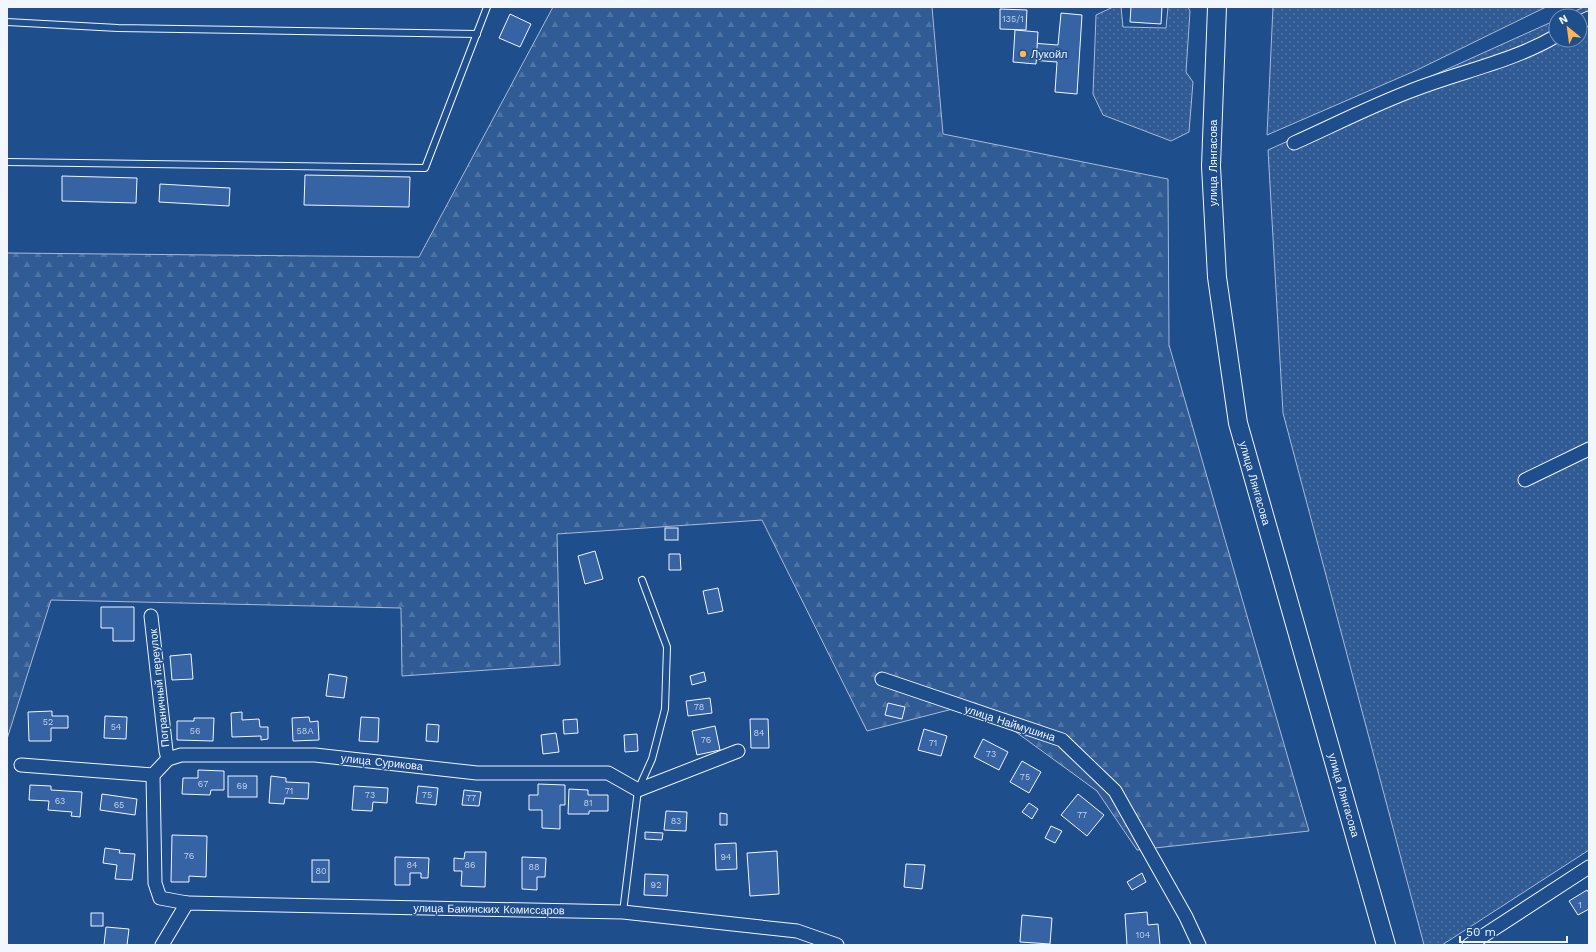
<svg xmlns="http://www.w3.org/2000/svg" width="1596" height="952" viewBox="0 0 1596 952" font-family="'Work Sans',sans-serif">
	<style>
		.grass { fill: url(#grass-dots); stroke: #a8bbd7 }
		.forest { fill: url(#forest-firs); stroke: #a8bbd7 }
		.building { fill: #3563a3; stroke: #f2f6ff }
		.lines { fill: none; stroke-linecap: round; stroke-linejoin: round }
		.service-casing { stroke: #f2f6ff; stroke-width: 8 }
		.minor-casing { stroke: #f2f6ff; stroke-width: 15 }
		.secondary-casing { stroke: #f2f6ff; stroke-width: 20 }
		.service { stroke: #1f4e8c; stroke-width: 6 }
		.minor { stroke: #1f4e8c; stroke-width: 13 }
		.secondary { stroke: #1f4e8c; stroke-width: 18 }
		.poi-dot { fill: #ffb74d; stroke: #1f4e8c; stroke-width: 1.5 }
		.labels { text-anchor: middle; stroke-width: 3; stroke-linejoin: round; paint-order: stroke }
		.number-label { font-size: 9px; fill: #c3d1e8 }
		.poi-label { font-size: 11px; fill: #f2f6ff; stroke: #1f4e8c; text-anchor: start }
		.street-label { font-size: 11px; fill: #f2f6ff; stroke: #1f4e8c }
	</style>
	<defs>
		<pattern id="grass-dots" width="8" height="8" patternUnits="userSpaceOnUse"><rect width="8" height="8" fill="#305b95"/><path d="M2 2h.1M6 6h.1" fill="none" stroke="#4e73a5" stroke-width="1.8" stroke-linecap="round"/></pattern>
		<pattern id="forest-firs" width="22" height="20" patternUnits="userSpaceOnUse"><rect width="22" height="20" fill="#305b95"/><path d="M5 1l3.5 6h-7zM16 11l3.5 6h-7z" fill="#4e73a5"/></pattern>
	</defs>
	<rect width="100%" height="100%" fill="#1f4e8c"/>
	<g class="grass">
		<polygon points="1113,7 1121,7 1123,27 1166,28 1168,7 1188,7 1190,11 1186,72 1193,82 1189,132 1171,141 1103,115 1093,94 1096,15"/>
		<polygon points="1273,7 1546,7 1417,70 1267,135"/>
		<polygon points="1584,7 1589,7 1589,850 1442,945 1424,945 1283,413 1268,150 1556,20 1556,40 1580,40 1580,16 1564,16"/>
	</g>
	<polygon class="forest" points="553,7 932,7 943,134 1168,179 1169,345 1309,831 1137,850 1097,791 976,703 867,731 762,520 557,534 560,665 402,676 401,608 51,600 7,739 7,253 419,257"/>
	<g class="building">
		<polygon points="1131,7 1162,7 1161,24 1130,22"/>
		<polygon points="1000,9 1027,10 1026,30 1000,29"/>
		<polygon points="1061,13 1082,15 1077,94 1055,92 1057,62 1030,60 1031,43 1058,45"/>
		<polygon points="510,14 531,24 520,47 499,38"/>
		<polygon points="1015,30 1038,32 1036,64 1013,62"/>
		<polygon points="305,175 410,177 409,207 304,205"/>
		<polygon points="62,176 137,178 136,203 62,201"/>
		<polygon points="160,184 230,188 229,206 159,202"/>
		<rect x="665" y="528" width="13" height="12"/>
		<polygon points="595,551 603,579 585,584 578,556"/>
		<polygon points="669,554 680,554 681,570 669,570"/>
		<polygon points="718,588 723,611 708,614 703,591"/>
		<polygon points="101,607 134,607 134,641 113,641 113,628 101,628"/>
		<polygon points="191,654 193,679 172,680 170,656"/>
		<polygon points="704,672 706,681 692,685 690,676"/>
		<polygon points="329,674 347,677 344,698 326,696"/>
		<polygon points="710,698 712,713 688,716 686,701"/>
		<polygon points="888,703 905,707 902,719 885,715"/>
		<polygon points="52,711 52,716 68,716 68,728 51,728 51,741 29,741 28,712"/>
		<polygon points="242,712 242,720 259,719 260,727 268,727 268,739 261,740 261,736 232,737 231,713"/>
		<polygon points="105,716 127,717 126,739 104,738"/>
		<polygon points="309,717 310,722 318,721 319,740 293,741 292,718"/>
		<polygon points="361,717 379,718 378,742 359,741"/>
		<polygon points="194,718 214,718 213,741 177,740 177,721 194,721"/>
		<polygon points="577,719 578,733 564,734 563,720"/>
		<polygon points="750,719 768,719 769,748 751,748"/>
		<polygon points="427,724 439,725 438,742 426,741"/>
		<polygon points="715,726 720,750 697,755 692,731"/>
		<polygon points="924,729 947,736 941,756 918,750"/>
		<polygon points="556,733 559,752 543,754 541,735"/>
		<polygon points="637,734 638,751 625,752 624,735"/>
		<polygon points="983,739 1008,752 999,770 974,757"/>
		<polygon points="1022,761 1041,772 1029,793 1010,782"/>
		<polygon points="198,770 224,771 224,790 211,790 210,795 182,794 183,778 198,778"/>
		<rect x="228" y="776" width="29" height="21"/>
		<polygon points="271,776 286,778 286,782 309,783 308,799 285,798 284,804 269,803"/>
		<polygon points="538,784 565,785 565,805 560,805 560,829 542,828 542,810 529,810 529,795 538,795"/>
		<polygon points="30,785 51,786 51,790 82,792 80,817 71,816 72,812 48,810 49,801 29,800"/>
		<polygon points="354,786 388,788 387,803 373,802 372,811 352,810"/>
		<polygon points="418,786 438,788 436,805 416,803"/>
		<polygon points="569,789 588,790 588,795 608,795 608,811 589,811 589,814 568,814"/>
		<polygon points="464,790 481,792 479,806 462,805"/>
		<polygon points="102,794 137,799 135,815 100,810"/>
		<polygon points="1078,794 1104,815 1087,836 1061,815"/>
		<polygon points="1029,803 1038,809 1032,819 1022,812"/>
		<polygon points="666,811 687,812 686,831 664,830"/>
		<polygon points="720,813 727,814 727,825 720,825"/>
		<polygon points="1051,826 1062,831 1055,843 1045,838"/>
		<polygon points="645,832 663,833 662,840 645,839"/>
		<polygon points="172,835 207,836 206,877 189,876 189,882 171,882"/>
		<polygon points="736,843 737,869 716,870 715,844"/>
		<polygon points="105,848 120,850 119,853 135,854 132,880 115,879 117,865 103,863"/>
		<polygon points="777,851 779,894 750,896 747,853"/>
		<polygon points="465,852 486,852 485,887 461,886 462,871 454,871 454,858 464,859"/>
		<polygon points="395,857 429,858 428,878 421,878 421,873 410,873 410,885 395,885"/>
		<polygon points="522,857 546,858 545,877 537,877 537,890 522,889"/>
		<rect x="312" y="860" width="17" height="22"/>
		<polygon points="906,864 925,865 922,889 904,887"/>
		<polygon points="1142,873 1146,882 1132,890 1127,882"/>
		<polygon points="645,874 668,875 667,896 644,895"/>
		<polygon points="1587,890 1589,893 1589,909 1578,915 1569,901"/>
		<polygon points="1147,912 1148,925 1158,924 1160,945 1127,945 1125,914"/>
		<rect x="91" y="913" width="12" height="13"/>
		<polygon points="1022,915 1052,918 1050,944 1020,942"/>
		<polygon points="106,927 129,929 127,945 104,945"/>
	</g>
	<g class="lines">
		<g class="service-casing">
			<g id="service">
				<polyline points="7,22 118,28 477,34"/>
				<polyline points="7,162 425,168 487,7"/>
				<polyline points="623,912 638,790 652,759 665,709 667,647 642,580"/>
			</g>
		</g>
		<g class="minor-casing">
			<g id="minor">
				<polyline points="1580,22 1589,18"/>
				<path d="M1294 143C1332 126 1369 107 1408 92 1457 72 1510 63 1556 36"/>
				<polyline points="1525,480 1589,449"/>
				<polyline points="151,616 166,751 168,759"/>
				<polyline points="882,679 1062,740 1115,791 1186,917 1199,945"/>
				<polyline points="21,765 153,775 168,759 181,755 315,755 477,773 608,773 638,790 738,751"/>
				<polyline points="153,775 155,883 160,898 187,903"/>
				<polyline points="162,945 187,903 623,912 797,931 837,945"/>
				<polyline points="1469,945 1589,867"/>
			</g>
		</g>
		<g class="secondary-casing">
			<polyline id="secondary" points="1217,7 1211,166 1217,277 1238,423 1386,945"/>
		</g>
		<use href="#service" class="service"/>
		<use href="#minor" class="minor"/>
		<use href="#secondary" class="secondary"/>
	</g>
	<circle class="poi-dot" cx="1023" cy="54" r="4"/>
	<g class="labels">
		<g class="number-label">
			<text x="1013" y="22">135/1</text>
			<text x="699" y="710">78</text>
			<text x="48" y="725">52</text>
			<text x="116" y="730">54</text>
			<text x="195" y="734">56</text>
			<text x="305" y="734">58А</text>
			<text x="759" y="736">84</text>
			<text x="706" y="743">76</text>
			<text x="933" y="746">71</text>
			<text x="991" y="757">73</text>
			<text x="1025" y="780">75</text>
			<text x="203" y="787">67</text>
			<text x="242" y="789">69</text>
			<text x="289" y="794">71</text>
			<text x="370" y="798">73</text>
			<text x="427" y="798">75</text>
			<text x="471" y="801">77</text>
			<text x="60" y="804">63</text>
			<text x="588" y="806">81</text>
			<text x="119" y="808">65</text>
			<text x="1082" y="818">77</text>
			<text x="676" y="824">83</text>
			<text x="189" y="859">76</text>
			<text x="726" y="860">94</text>
			<text x="412" y="868">84</text>
			<text x="470" y="868">86</text>
			<text x="534" y="870">88</text>
			<text x="321" y="874">80</text>
			<text x="656" y="888">92</text>
			<text x="1580" y="908">1</text>
			<text x="1143" y="938">104</text>
		</g>
		<g class="poi-label">
			<text x="1031" y="58">Лукойл</text>
		</g>
		<g class="street-label">
			<text transform="translate(1213 163) rotate(-90)" y="4">улица Лянгасова</text>
			<text transform="translate(1255 483) rotate(74)" y="4">улица Лянгасова</text>
			<text transform="translate(159 688) rotate(-96)" y="4">Пограничный переулок</text>
			<text transform="translate(1010 723) rotate(18)" y="4">улица Наймушина</text>
			<text transform="translate(382 762) rotate(6)" y="4">улица Сурикова</text>
			<text transform="translate(1344 795) rotate(74)" y="4">улица Лянгасова</text>
			<text transform="translate(489 909) rotate(1)" y="4">улица Бакинских Комиссаров</text>
		</g>
	</g>
	<rect width="1596" height="952" fill="none" stroke="#f2f6ff" stroke-width="16"/>
	<g transform="translate(1568 28) rotate(331)"><circle r="19" fill="#1f4e8c" stroke="#7391ba"/>
	<path d="M0-3L7 15L0 10L-7 15Z" fill="#ffb74d"/>
	<text y="-6" font-size="11" font-weight="bold" text-anchor="middle" fill="#f2f6ff">N</text>
	</g>
	<path d="M1460 936v6h107v-6" fill="none" stroke="#f2f6ff" stroke-width="2"/>
	<text x="1466" y="936" font-size="12" fill="#f2f6ff" stroke="#1f4e8c" stroke-width="3" paint-order="stroke">50 m</text>
</svg>
